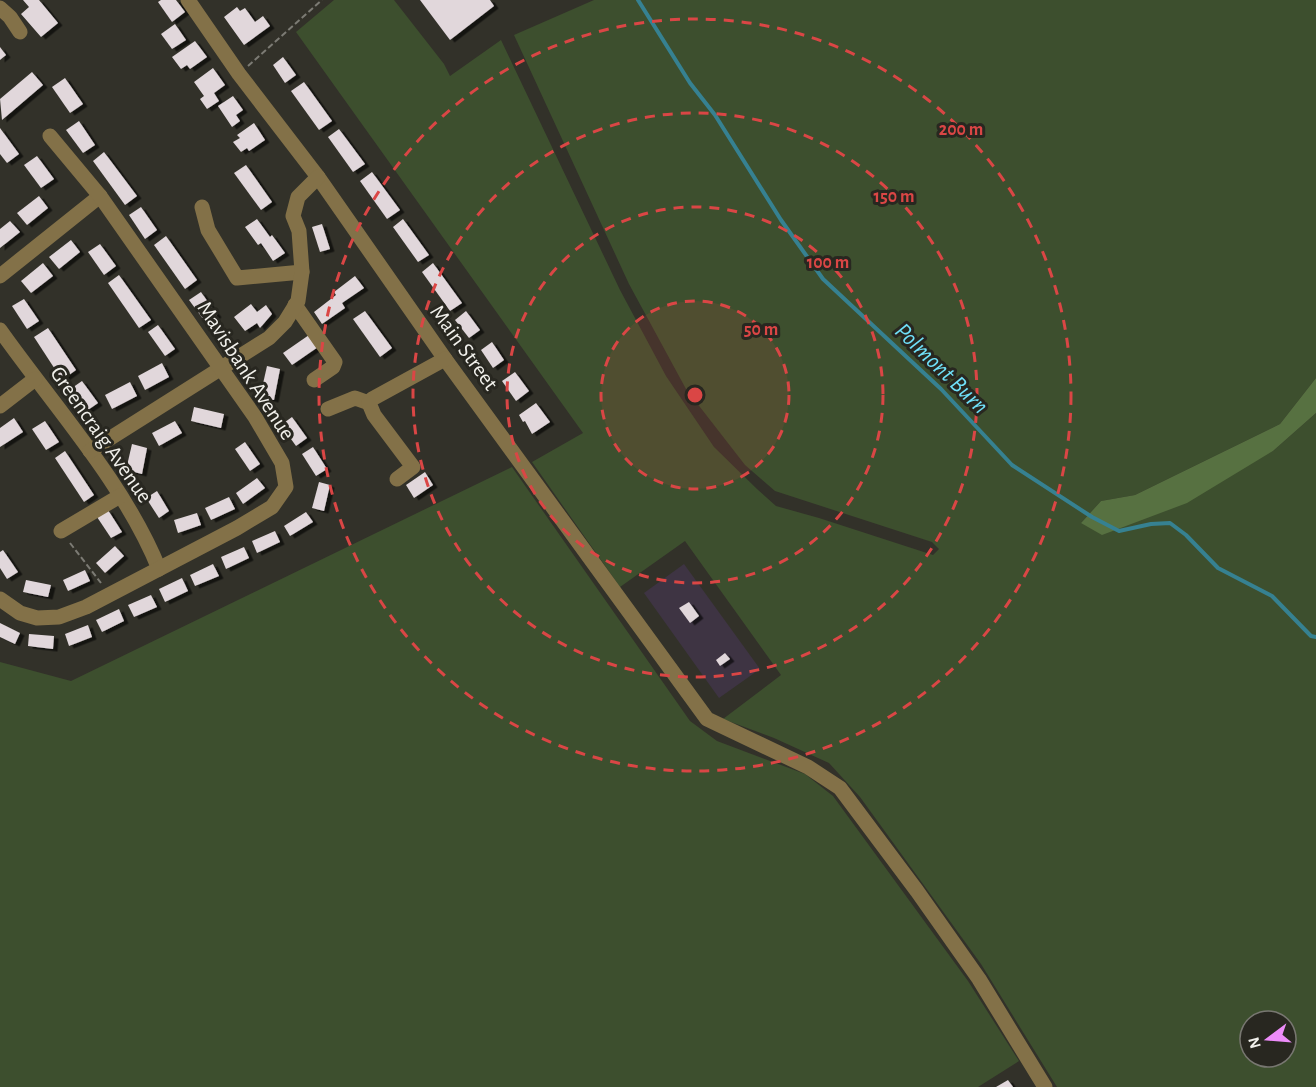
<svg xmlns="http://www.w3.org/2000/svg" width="1316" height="1087" viewBox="0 0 1316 1087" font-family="'Alegreya Sans',sans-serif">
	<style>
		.industrial { fill: #3e3443 }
		.green { fill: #3d4f2e; fill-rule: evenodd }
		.forest { fill: #577141 }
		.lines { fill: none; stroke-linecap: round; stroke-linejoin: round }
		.stream { stroke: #368191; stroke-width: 4 }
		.building { fill: #e1d7db; filter: url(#shadow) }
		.path { stroke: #7c7b74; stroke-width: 2; stroke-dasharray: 6 3; stroke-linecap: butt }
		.minor { stroke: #837148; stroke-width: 15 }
		.ring { fill: none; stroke: #da4645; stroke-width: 3; stroke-dasharray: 10 8 }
		.labels { text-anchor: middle; stroke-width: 6; stroke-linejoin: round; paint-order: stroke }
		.street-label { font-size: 22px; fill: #f1f0eb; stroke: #282720 }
		.water-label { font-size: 24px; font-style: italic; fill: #70e1f9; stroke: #282720 }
		.centre { fill: #da4645; stroke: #282720; stroke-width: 3 }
		.ring-label { font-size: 18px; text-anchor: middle; font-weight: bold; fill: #da4645; stroke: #282720; stroke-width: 6; stroke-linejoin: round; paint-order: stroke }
	</style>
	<defs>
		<filter id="shadow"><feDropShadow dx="4.5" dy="2.5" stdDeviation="0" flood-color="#0009"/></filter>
	</defs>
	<rect width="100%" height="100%" fill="#323129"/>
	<polygon class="industrial" points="684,564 760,669 719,698 644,593"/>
	<g class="green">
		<path d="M334 0H394L444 64 450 76 501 40 620 290 666 376 714 447 757 489 776 506 819 518 933 555 939 549 932 542 775 491 745 465 686 389 629 284 514 35 594 0H1316V378L1280 424 1135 495 1101 501 1081 523 1273 451 1316 413V1087H1057L981 964 860 797 829 763 774 738 723 719 781 675 685 541 620 587 532 462 583 433 296 32ZM1250 1021H1286V1057H1250Z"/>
		<polygon points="512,467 690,721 717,741 805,774 833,796 968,981 1019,1061 978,1087 0,1087 0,662 71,681"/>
	</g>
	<polygon class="forest" points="1316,378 1316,413 1273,451 1187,503 1102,535 1081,523 1101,501 1135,495 1280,424"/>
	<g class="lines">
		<polyline class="stream" points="638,0 690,83 715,115 781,220 823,279 941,389 1012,465 1092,517 1119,531 1151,524 1170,523 1186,535 1218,568 1272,596 1311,636 1316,637"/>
	</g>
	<g class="building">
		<polygon points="23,0 39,0 58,23 41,37 21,14 29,7"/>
		<polygon points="161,0 176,0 185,12 172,22 158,2"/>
		<polygon points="420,0 490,0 494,6 450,40"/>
		<polygon points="237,7 240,11 245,8 255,22 263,16 270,26 244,45 224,17"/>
		<polygon points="175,24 186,40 172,49 161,34"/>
		<polygon points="195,41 207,57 190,69 187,65 181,69 172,57"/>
		<polygon points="0,47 6,55 0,60"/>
		<polygon points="283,57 296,75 285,83 273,65"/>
		<polygon points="213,68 225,85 214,93 219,101 207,109 200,99 204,96 194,82"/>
		<polygon points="32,72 43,85 2,120 0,99"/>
		<polygon points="65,78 83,104 70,113 52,87"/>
		<polygon points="304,82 332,121 319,130 291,91"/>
		<polygon points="233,96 243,110 236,115 240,121 232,127 218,106"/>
		<polygon points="79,121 95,145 83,153 66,130"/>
		<polygon points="254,123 265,140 249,151 247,148 241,152 233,142 240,138 237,135"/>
		<polygon points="0,128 19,154 7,163 0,154"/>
		<polygon points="339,129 365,164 353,172 328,137"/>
		<polygon points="104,152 137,196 125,205 93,161"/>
		<polygon points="37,156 54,179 41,188 24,165"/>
		<polygon points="246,165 272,202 261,210 234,173"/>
		<polygon points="372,172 400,210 387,219 360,181"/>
		<polygon points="39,196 48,208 27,225 17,213"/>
		<polygon points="141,207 157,230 145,239 129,215"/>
		<polygon points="257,219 270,237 272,235 285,253 273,261 261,243 258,245 245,227"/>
		<polygon points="403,219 429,255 418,262 393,227"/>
		<polygon points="10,221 20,232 0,248 0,229"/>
		<polygon points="322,224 330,249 320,252 312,227"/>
		<polygon points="166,236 197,280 185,289 154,245"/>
		<polygon points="71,240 80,252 59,269 49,257"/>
		<polygon points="100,244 116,266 104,275 88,252"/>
		<polygon points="43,263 53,276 31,293 21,281"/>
		<polygon points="433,263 462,303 450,311 422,272"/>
		<polygon points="119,275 151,320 139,328 108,283"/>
		<polygon points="355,276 364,288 342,303 345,308 322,324 314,312 336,295 334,292"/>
		<polygon points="201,292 217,315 206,323 189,300"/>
		<polygon points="24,299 39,321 27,329 12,306"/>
		<polygon points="251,304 257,312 266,305 272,314 260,328 257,323 245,331 234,317"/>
		<polygon points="365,311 392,348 380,357 353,319"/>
		<polygon points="466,311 480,330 469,338 455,320"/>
		<polygon points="158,325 175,349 165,356 148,332"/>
		<polygon points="48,328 76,370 62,380 34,337"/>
		<polygon points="309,335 318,347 292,365 283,353"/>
		<polygon points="492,342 504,360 493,368 481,350"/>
		<polygon points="162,363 169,377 145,390 138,376"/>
		<polygon points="267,366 280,369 274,400 260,397"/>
		<polygon points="515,372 529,391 516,401 502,381"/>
		<polygon points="82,381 98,403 85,412 69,390"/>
		<polygon points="130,382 137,396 112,409 105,395"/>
		<polygon points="536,403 550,422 532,434 525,421 523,422 519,415"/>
		<polygon points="194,407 224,414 221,428 191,421"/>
		<polygon points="292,417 307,438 296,446 281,425"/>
		<polygon points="14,418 23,432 0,447 0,428"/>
		<polygon points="45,421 59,442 46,450 32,429"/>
		<polygon points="175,421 182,433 159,446 152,433"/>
		<polygon points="245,442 260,464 250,471 235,449"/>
		<polygon points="132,444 147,448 142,474 126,470"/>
		<polygon points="313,447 327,469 316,476 302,454"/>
		<polygon points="65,451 94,495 84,502 55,458"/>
		<polygon points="425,472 433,485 414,498 406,485"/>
		<polygon points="257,478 265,488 243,504 236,493"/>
		<polygon points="319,482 330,485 324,511 312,508"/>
		<polygon points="157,491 169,511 159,518 146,498"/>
		<polygon points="229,497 235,509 211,520 205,508"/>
		<polygon points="108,510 122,532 111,538 97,517"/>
		<polygon points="306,512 313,522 290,536 284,526"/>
		<polygon points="197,513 201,525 178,533 174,520"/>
		<polygon points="275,531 280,542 257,553 252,541"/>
		<polygon points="115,546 124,556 105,573 96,563"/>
		<polygon points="244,547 249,558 226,569 221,557"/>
		<polygon points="3,550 18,572 7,579 0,568 0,552"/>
		<polygon points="213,564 219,576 195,586 190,575"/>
		<polygon points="85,570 90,581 68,591 63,580"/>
		<polygon points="182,578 188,591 165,602 159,589"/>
		<polygon points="26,580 51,585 48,597 23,592"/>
		<polygon points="151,595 157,607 134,617 128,605"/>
		<polygon points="689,602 699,616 690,623 679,608"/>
		<polygon points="119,609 124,621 102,632 96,620"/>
		<polygon points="0,623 20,633 15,644 0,637"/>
		<polygon points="88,625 92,637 69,646 65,634"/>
		<polygon points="29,634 54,636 53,649 28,646"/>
		<polygon points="725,653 730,659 720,666 716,660"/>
		<polygon points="1008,1080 1013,1087 996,1087"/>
	</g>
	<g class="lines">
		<g class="path">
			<polyline points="248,66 322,0"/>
			<polyline points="70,543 101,583"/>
		</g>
		<g class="minor">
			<polyline points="188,0 239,74 318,177 445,359 707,719 808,767 840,788 917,891 979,979 1045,1087"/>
			<polyline points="0,8 10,17 20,32"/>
			<polyline points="202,207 208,230 237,278 302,272"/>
			<polyline points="0,276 100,196"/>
			<polyline points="295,305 335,362 333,367 314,380"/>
			<path d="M0 330C53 405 125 484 159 569"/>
			<polyline points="0,406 35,379"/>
			<polyline points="328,409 355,398 369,403"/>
			<polyline points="90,451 269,338 285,322 298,301 302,272 299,231 293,216 298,197 318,177"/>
			<polyline points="397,479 413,467 374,415 369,403 372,399 445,359"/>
			<polyline points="61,531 120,496"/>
			<polyline points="0,599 20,613 37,618 59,617 86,607 237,528 272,507 286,487 282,463 255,417 100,196 50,136"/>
		</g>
	</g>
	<circle cx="695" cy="395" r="94" fill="#da4645" fill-opacity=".12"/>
	<g class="ring">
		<circle cx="695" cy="395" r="94"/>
		<circle cx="695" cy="395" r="188"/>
		<circle cx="695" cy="395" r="282"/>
		<circle cx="695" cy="395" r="376"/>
	</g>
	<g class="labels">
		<g class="street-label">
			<text transform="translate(465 347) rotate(54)" y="8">Main Street</text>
			<text transform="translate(247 370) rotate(57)" y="8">Mavisbank Avenue</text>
			<text transform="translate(102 434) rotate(55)" y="8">Greencraig Avenue</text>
		</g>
		<g class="water-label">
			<text transform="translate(942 368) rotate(44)" y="8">Polmont Burn</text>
		</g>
	</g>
	<circle cx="695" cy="395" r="9" class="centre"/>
	<g class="ring-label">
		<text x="961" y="135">200 m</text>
		<text x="894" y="202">150 m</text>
		<text x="828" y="268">100 m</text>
		<text x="761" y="335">50 m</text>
	</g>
	<g transform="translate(1268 1039) rotate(254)"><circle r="28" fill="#282720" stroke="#787771" stroke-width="1.5"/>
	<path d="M0-4.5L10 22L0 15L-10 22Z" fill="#ed8cf9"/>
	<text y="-9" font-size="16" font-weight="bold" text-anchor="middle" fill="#f1f0eb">N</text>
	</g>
</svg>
